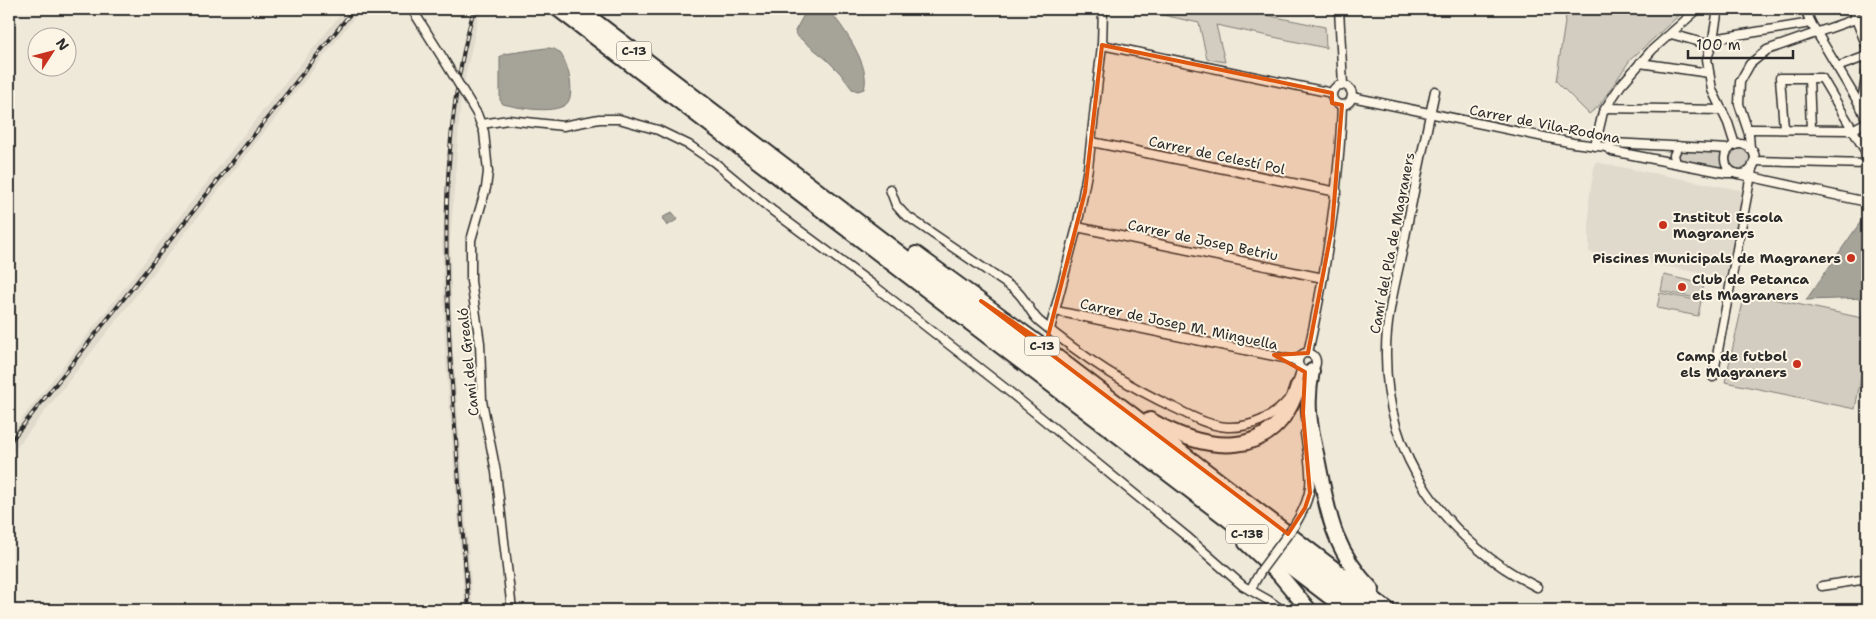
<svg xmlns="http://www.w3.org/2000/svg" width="1876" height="619" viewBox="0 0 1876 619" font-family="'Shantell Sans',sans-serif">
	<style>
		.built { fill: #e0dacc }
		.green { fill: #d2cdc0; stroke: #7e7c76 }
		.water { fill: #a6a399; stroke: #75736d }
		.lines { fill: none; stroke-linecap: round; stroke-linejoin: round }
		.street-casing { stroke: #2b2b2b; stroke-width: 11 }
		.highway-casing { stroke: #2b2b2b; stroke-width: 18 }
		.street { stroke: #fcf5e5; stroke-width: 8 }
		.highway { stroke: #fcf5e5; stroke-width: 14 }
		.rail-casing { stroke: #2b2b2b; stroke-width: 4 }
		.rail { stroke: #fcf5e5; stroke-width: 2; stroke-dasharray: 5.5; stroke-linecap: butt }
		.street-bridge-casing { stroke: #2b2b2b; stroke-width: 11; stroke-linecap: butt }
		.street-bridge { stroke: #fcf5e5; stroke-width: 8 }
		.marked { fill: #df570e; fill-opacity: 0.2; stroke: #df570e; stroke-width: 4; stroke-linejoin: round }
		.poi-dot { fill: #c8321e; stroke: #fcf5e5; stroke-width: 2 }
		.labels { text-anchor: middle; stroke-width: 4; stroke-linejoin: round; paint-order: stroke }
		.shield { fill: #fcf5e5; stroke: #6a6863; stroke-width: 1 }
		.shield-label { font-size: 12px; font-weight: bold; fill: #2b2b2b }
		.street-label { font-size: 14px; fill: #2b2b2b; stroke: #fcf5e5 }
		.poi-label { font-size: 14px; font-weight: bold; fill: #2b2b2b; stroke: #fcf5e5; text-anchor: start }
	</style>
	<rect width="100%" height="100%" fill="#efe9da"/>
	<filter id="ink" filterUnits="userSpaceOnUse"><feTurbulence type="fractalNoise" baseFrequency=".02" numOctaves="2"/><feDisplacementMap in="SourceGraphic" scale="10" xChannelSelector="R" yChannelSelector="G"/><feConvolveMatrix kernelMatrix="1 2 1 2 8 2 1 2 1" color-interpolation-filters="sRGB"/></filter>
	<g filter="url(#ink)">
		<g class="built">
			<polygon points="345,9 361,9 9,457 9,435 261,113"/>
			<polygon points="471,9 480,9 461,97 450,244 453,351 473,610 465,610 445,350 442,242 454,96"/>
			<polygon points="1595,162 1745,191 1726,278 1589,252 1589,199"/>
		</g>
		<g class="green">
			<polygon points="1136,9 1236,9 1325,27 1326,48 1216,25 1225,62 1207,59 1199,23"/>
			<polygon points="1567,9 1686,9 1630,60 1599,106 1589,114 1556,81"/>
			<circle cx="1740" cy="159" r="11"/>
			<polygon points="1679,150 1722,151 1721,161 1724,170 1679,161 1677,155"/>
			<polygon points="1664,275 1704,284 1701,299 1661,291"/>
			<polygon points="1660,293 1701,301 1698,316 1657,308"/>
			<polygon points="1745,293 1867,319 1867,345 1855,409 1725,382"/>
		</g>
		<g class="water">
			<path d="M807 9H828C842 25 872 67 864 89L858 91 852 89 840 73 826 59 796 35 795 31Z"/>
			<path d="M546 48C552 48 556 49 560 53 568 62 577 98 565 105 551 114 519 108 503 104L500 100V57L504 54Z"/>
			<polygon points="672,212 678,219 667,226 662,218"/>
			<polygon points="1864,217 1867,219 1867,298 1806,300"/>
		</g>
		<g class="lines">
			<g class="street-casing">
				<g id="street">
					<polyline points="412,9 444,60"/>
					<polyline points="1339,9 1343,85"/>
					<polyline points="1718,9 1713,39 1707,59 1712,90 1728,123 1735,145"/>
					<polyline points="1805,9 1811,23 1861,107 1867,122"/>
					<polyline points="1852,9 1867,47"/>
					<polyline points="1671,34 1711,45"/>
					<polyline points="1713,39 1811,23"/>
					<polyline points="1102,45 1332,93"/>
					<polyline points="1640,63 1709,73"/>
					<polyline points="1837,67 1867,56"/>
					<polyline points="1809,78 1811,129"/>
					<circle cx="1342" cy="95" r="10"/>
					<path d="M1435 91C1424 143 1413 195 1403 247 1396 281 1386 316 1386 352 1385 456 1445 541 1537 587"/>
					<polyline points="1352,97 1573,143 1606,147 1612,151 1726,173 1735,173"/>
					<polyline points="1861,107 1867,72"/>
					<polyline points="1606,108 1722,110"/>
					<polyline points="477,114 484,132 488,172 486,188 471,240 471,281 480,343 482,401 496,472 512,610"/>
					<polyline points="482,124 508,120 563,126 599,119 619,119 658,130 689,145 714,162 773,211 873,285 1006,389 1186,536 1243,586 1268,600 1282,610"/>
					<polyline points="1784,128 1780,78 1822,78 1867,154"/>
					<polyline points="1748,129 1852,130 1867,122"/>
					<polyline points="1092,142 1337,192"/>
					<circle cx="1740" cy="159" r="15"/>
					<polyline points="1595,146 1603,112 1621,85 1652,50 1698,9"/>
					<polyline points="1606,147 1612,143 1729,149"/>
					<polyline points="1750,149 1749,134 1739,104 1740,82 1750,64 1767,50 1867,15"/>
					<polyline points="1754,161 1867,164"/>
					<polyline points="1676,163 1674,155 1678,146"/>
					<polyline points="1738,174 1867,202"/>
					<path d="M890 189 896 205 904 214 1014 289C1026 298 1029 312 1039 321 1081 356 1129 387 1177 409 1192 417 1210 426 1227 427 1250 428 1273 418 1288 400"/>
					<polyline points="1077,227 1323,278"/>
					<polyline points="1056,311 1298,361"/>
					<polyline points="1050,329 1077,227 1088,168 1102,45 1103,9"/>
					<circle cx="1307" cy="362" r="9"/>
					<path d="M1308 353C1326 271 1339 189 1342 105"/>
					<polyline points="1713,377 1753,164"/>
					<polyline points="1296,389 1301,370"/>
					<path d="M1294 526C1317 490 1311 474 1305 434"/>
					<polyline points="1822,586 1867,579"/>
					<polyline points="1250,590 1262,569"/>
				</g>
			</g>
			<g class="highway-casing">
				<g id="highway">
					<polyline points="558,9 1347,610"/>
					<polyline points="579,9 1368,610"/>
					<polyline points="916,254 1054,355 1388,610"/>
					<path d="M1312 371C1305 404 1310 427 1317 458 1328 512 1332 549 1372 590"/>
					<path d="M1150 420C1207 453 1275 462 1298 386"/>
					<polyline points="1246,543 1279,574 1309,610"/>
				</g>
			</g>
			<use href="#street" class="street"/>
			<use href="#highway" class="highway"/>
			<g class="rail-casing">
				<g id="rail">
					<polyline points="9,443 354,9"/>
					<path d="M469 610C463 540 458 470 453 399 444 270 439 135 474 9"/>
				</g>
			</g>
			<use href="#rail" class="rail"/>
			<g class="street-bridge-casing">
				<g id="street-bridge">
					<polyline points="444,60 477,114"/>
					<polyline points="1262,569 1294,526"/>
				</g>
			</g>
			<use href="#street-bridge" class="street-bridge"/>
		</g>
	</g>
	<path class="marked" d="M1102 45 1332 93V103L1342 105 1332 228 1308 353 1274 355 1305 372 1303 413 1310 493 1305 508 1288 534 981 301 1046 344 1085 192Z"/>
	<g class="poi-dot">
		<circle cx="1663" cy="225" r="5"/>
		<circle cx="1851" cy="258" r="5"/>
		<circle cx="1682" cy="287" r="5"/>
		<circle cx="1797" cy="364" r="5"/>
	</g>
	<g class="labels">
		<g class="shield">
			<rect x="616.5" y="41.5" width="35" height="19" rx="4"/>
			<rect x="1024.5" y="336.5" width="35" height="19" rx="4"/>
			<rect x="1226" y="524.5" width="42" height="19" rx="4"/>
		</g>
		<g class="shield-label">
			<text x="634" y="55">C-13</text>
			<text x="1042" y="350">C-13</text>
			<text x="1247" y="538">C-13B</text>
		</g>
		<g class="street-label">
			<text transform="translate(1545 124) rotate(11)" y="5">Carrer de Vila-Rodona</text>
			<text transform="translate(1217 155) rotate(12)" y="5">Carrer de Celestí Pol</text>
			<text transform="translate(1203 240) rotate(12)" y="5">Carrer de Josep Betriu</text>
			<text transform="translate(1392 243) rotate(-79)" y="5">Camí del Pla de Magraners</text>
			<text transform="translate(1179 324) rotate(12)" y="5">Carrer de Josep M. Minguella</text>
			<text transform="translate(468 362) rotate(-96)" y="5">Camí del Grealó</text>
		</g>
		<g class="poi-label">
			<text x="1673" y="222">Institut Escola<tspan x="1673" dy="16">Magraners</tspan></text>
			<text x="1841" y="263" text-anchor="end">Piscines Municipals de Magraners</text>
			<text x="1692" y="284">Club de Petanca<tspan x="1692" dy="16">els Magraners</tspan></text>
			<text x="1787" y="361" text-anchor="end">Camp de futbol<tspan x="1787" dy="16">els Magraners</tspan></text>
		</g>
	</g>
	<rect width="1876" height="619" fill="none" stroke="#fcf5e5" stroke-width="30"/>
	<rect x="15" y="15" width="1846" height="589" fill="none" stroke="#2b2b2b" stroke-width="2" filter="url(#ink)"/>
	<g transform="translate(52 52) rotate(54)"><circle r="24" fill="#fcf5e5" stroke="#a8a49b"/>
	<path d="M0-4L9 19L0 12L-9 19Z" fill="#c8321e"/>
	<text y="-8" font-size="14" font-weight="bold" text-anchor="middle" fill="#2b2b2b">N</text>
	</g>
	<path d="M1688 50v8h105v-8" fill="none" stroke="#2b2b2b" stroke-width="2.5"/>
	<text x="1696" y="50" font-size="15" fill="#2b2b2b" stroke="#fcf5e5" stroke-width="4" paint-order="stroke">100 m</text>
</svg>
